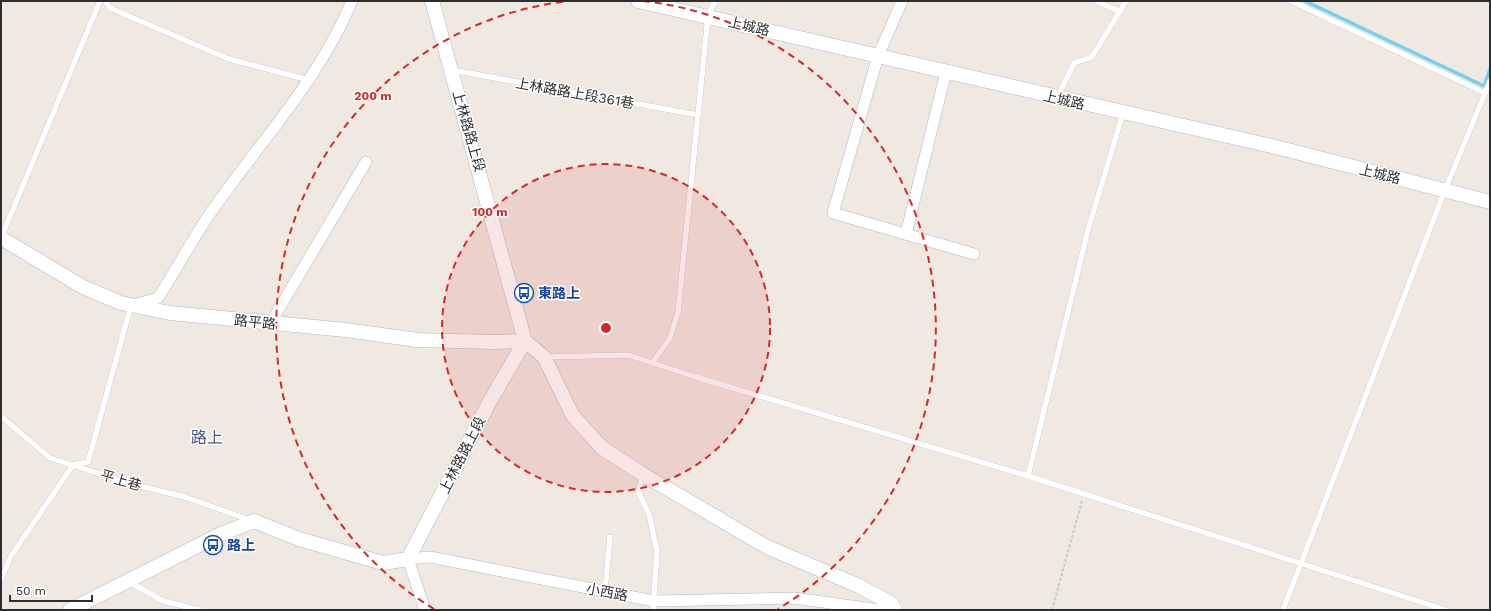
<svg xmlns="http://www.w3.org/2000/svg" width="1491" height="611" viewBox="0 0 1491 611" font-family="'Work Sans','Noto Sans TC',sans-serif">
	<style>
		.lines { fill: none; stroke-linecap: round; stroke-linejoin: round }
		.stream { stroke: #75cff0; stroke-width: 3.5 }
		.service-casing { stroke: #b4b7c1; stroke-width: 6 }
		.minor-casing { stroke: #b4b7c1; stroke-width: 12 }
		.tertiary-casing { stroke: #b4b7c1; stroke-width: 15 }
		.path { stroke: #c9c9c9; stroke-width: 2; stroke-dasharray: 3 2; stroke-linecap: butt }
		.service { stroke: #fff; stroke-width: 5.5 }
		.minor { stroke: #fff; stroke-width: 11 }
		.tertiary { stroke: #fff; stroke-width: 14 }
		.ring { fill: none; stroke: #d62828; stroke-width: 2; stroke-dasharray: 7 5 }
		.labels { text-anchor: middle; stroke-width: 3; stroke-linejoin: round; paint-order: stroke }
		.street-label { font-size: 14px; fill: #2e2e2e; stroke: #fff }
		.transit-label { font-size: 14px; font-weight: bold; fill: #164399; stroke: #fff; text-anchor: start }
		.quarter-label { font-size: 16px; fill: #4d5680; stroke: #fff }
		.centre { fill: #d62828; stroke: #fff; stroke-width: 2 }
		.ring-label { font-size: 12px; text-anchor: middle; font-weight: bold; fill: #d62828; stroke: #fff; stroke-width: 3; stroke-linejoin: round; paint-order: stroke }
	</style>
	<rect width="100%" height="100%" fill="#efe9e1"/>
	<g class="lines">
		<polyline class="stream" points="1305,1 1484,86 1490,69"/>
		<g class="service-casing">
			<g id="service">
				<polyline points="105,1 110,8 229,59 309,80"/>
				<polyline points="1096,1 1121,12"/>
				<polyline points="1291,1 1485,93"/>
				<polyline points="452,70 698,115"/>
				<polyline points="1058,96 1074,63 1092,57 1126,1"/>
				<polyline points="1,238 100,1"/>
				<polyline points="545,357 628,355 696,377 1028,476 1446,610"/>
				<polyline points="652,363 670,338 678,312 708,16 715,1"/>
				<polyline points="1,416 50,458 132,484 185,497 250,520"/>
				<polyline points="644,475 638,491 649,514 657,551 653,610"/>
				<polyline points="1028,476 1088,230 1123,113"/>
				<polyline points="1,580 11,556 73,465 88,462 131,305"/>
				<polyline points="129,582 163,601 199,610"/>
				<polyline points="605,591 610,537"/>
				<polyline points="1283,610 1445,190 1490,81"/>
			</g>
		</g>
		<g class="minor-casing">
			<g id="minor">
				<polyline points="902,1 878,56 833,213 974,254"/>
				<polyline points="906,234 946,72"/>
				<path d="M134 305 158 298C174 273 189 246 205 221 254 148 318 83 352 1"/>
				<polyline points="270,324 366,162"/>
				<polyline points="425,610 408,559 430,557 654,601 794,598 880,610"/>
			</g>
		</g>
		<g class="tertiary-casing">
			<g id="tertiary">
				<polyline points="638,1 1280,148 1490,202"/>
				<polyline points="1,238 83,287 121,303 170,313 346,330 417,340 494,342 525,341"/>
				<polyline points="525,341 544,357 573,416 602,448 644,475 767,547 859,586 892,604 895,610"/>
				<polyline points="70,610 221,534 254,521 299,539 383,563 408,559 490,401 525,341 432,1"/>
			</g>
		</g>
		<polyline class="path" points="1052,610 1082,501"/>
		<use href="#service" class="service"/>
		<use href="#minor" class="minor"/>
		<use href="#tertiary" class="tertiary"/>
	</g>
	<circle cx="606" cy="328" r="164" fill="#d62828" fill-opacity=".12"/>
	<g class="ring">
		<circle cx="606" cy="328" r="164"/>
		<path d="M434 609A329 329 0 0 1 569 1M643 1A329 329 0 0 1 778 609"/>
	</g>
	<defs>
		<g id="bus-ring" transform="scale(1)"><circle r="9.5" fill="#fff" stroke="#1a4fb4" stroke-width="1.5"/><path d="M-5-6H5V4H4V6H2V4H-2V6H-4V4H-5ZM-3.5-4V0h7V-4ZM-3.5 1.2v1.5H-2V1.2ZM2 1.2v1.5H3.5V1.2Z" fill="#1a4fb4"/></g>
	</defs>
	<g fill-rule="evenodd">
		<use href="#bus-ring" x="524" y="293"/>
		<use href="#bus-ring" x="213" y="545"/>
	</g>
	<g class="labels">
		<g class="street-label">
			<text transform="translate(749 26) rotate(13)" y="5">上城路</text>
			<text transform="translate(575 93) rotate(10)" y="5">上林路路上段361巷</text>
			<text transform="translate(1064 100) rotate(13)" y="5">上城路</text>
			<text transform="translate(469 131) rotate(74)" y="5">上林路路上段</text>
			<text transform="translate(1380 174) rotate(14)" y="5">上城路</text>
			<text transform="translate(255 322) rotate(6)" y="5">路平路</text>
			<text transform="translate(462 455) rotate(-63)" y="5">上林路路上段</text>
			<text transform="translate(121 480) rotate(16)" y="5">平上巷</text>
			<text transform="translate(607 592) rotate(11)" y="5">小西路</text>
		</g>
		<g class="transit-label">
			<text x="538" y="298">東路上</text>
			<text x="227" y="550">路上</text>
		</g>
		<g class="quarter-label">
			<text x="207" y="443">路上</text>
		</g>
	</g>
	<circle cx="606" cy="328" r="6" class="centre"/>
	<g class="ring-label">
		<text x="373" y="100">200 m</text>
		<text x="490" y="216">100 m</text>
	</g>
	<rect width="1491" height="611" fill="none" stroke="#2e2e2e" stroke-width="4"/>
	<path d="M10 595v6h82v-6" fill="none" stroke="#2e2e2e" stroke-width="2"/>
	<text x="16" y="595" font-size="12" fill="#2e2e2e" stroke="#ffffff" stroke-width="3" paint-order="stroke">50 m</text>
</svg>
